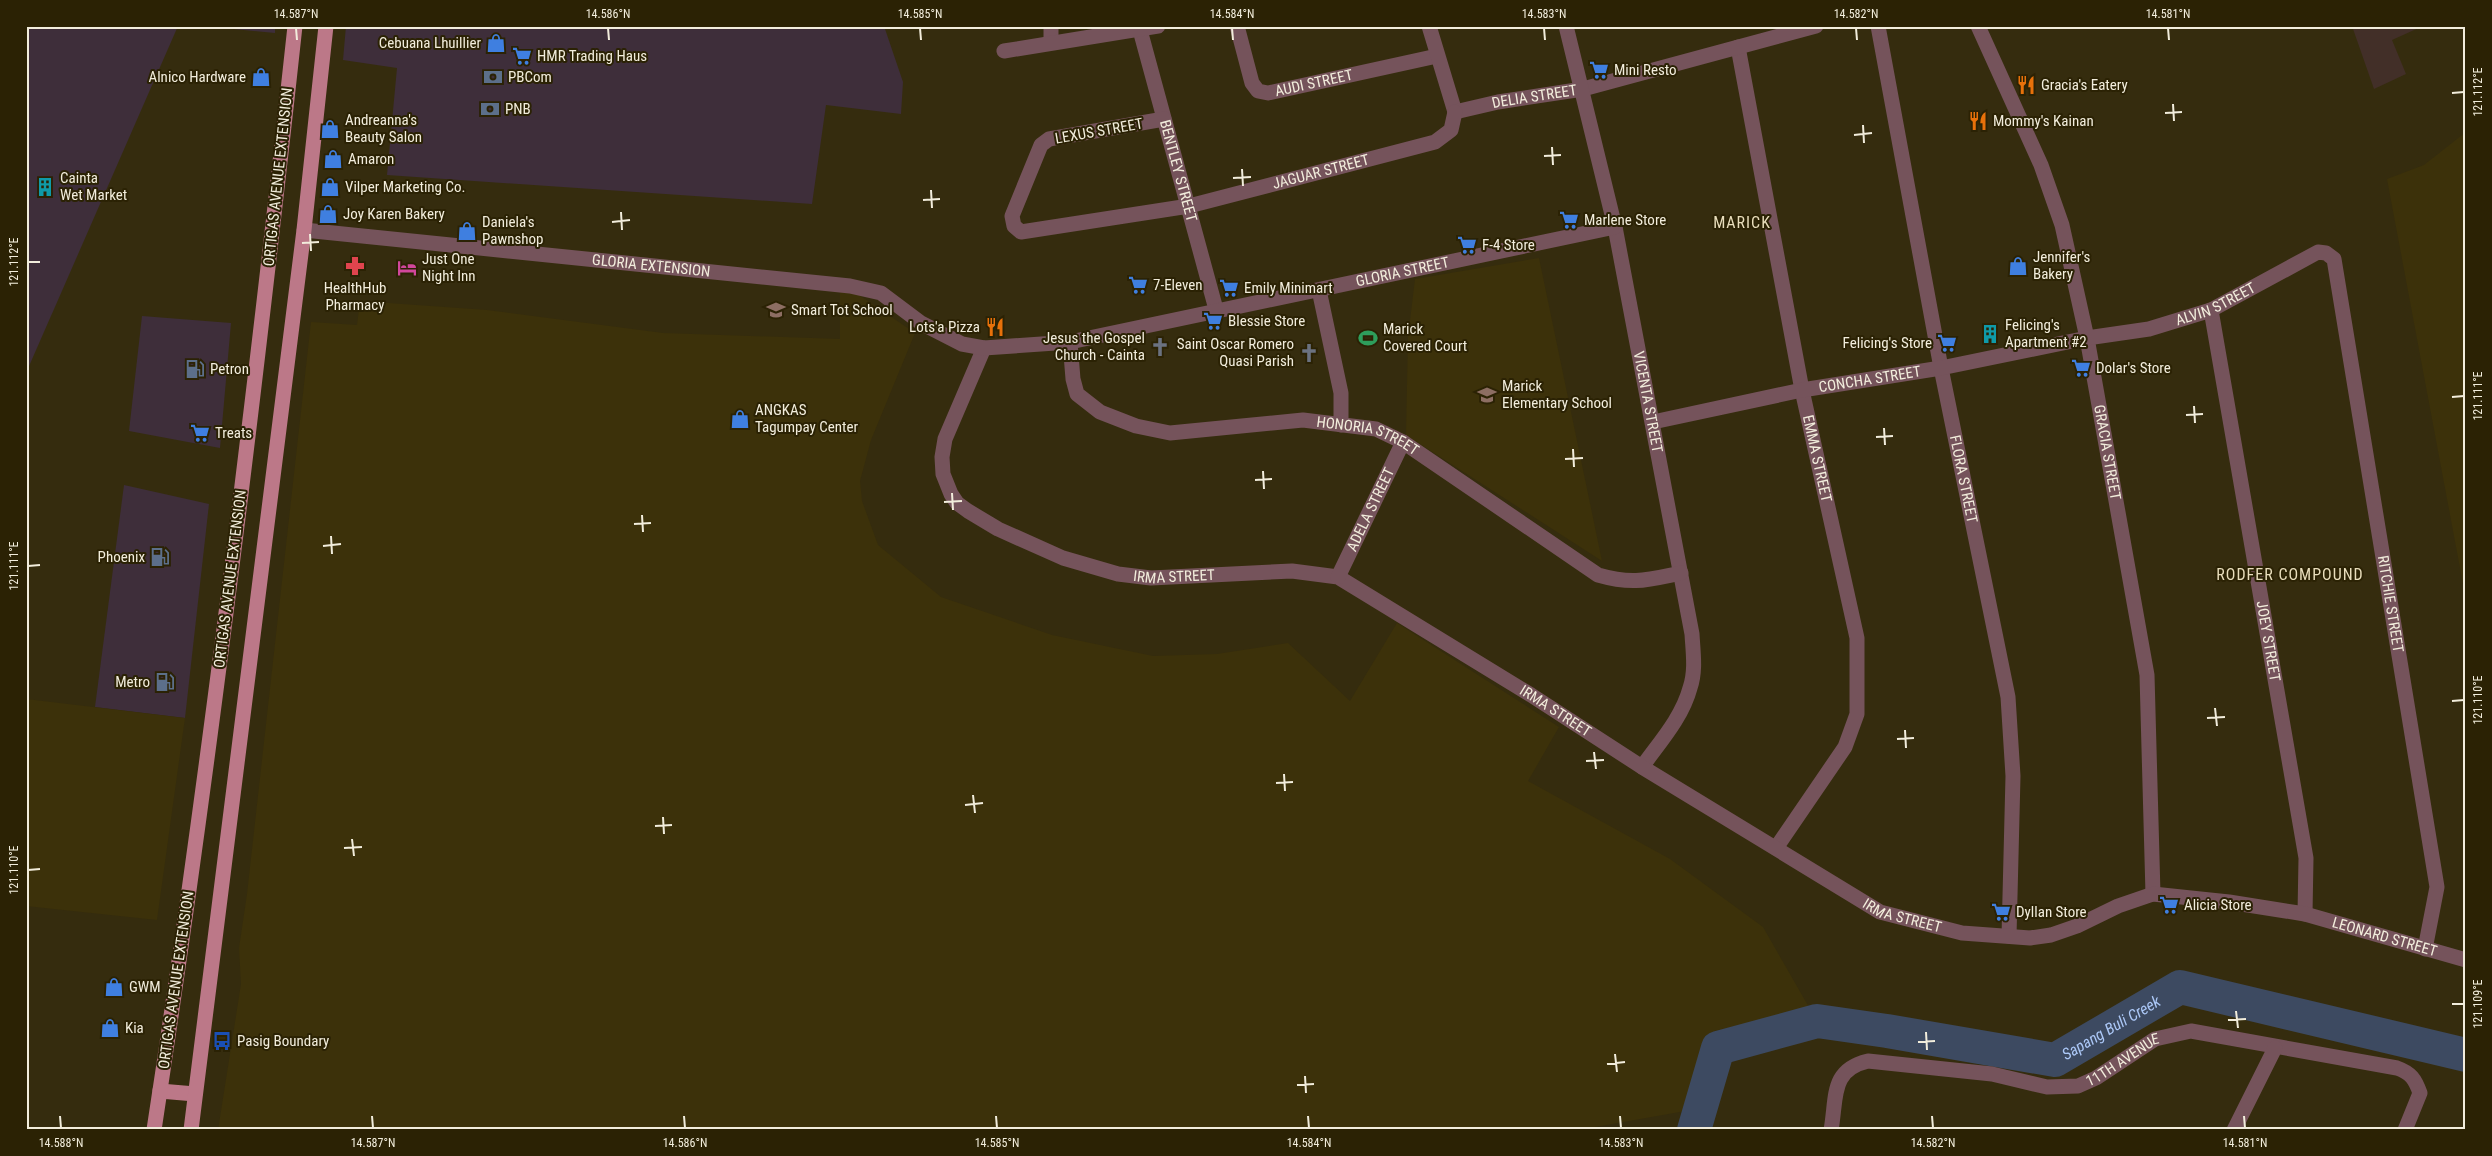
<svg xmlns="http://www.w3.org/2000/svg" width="2492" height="1156" viewBox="0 0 2492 1156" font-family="'Roboto Condensed',sans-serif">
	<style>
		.commercial { fill: #3e2e3a }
		.built { fill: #3c310a }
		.medical { fill: #422f28 }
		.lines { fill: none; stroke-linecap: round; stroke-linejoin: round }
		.river { stroke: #3d4a61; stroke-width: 34 }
		.minor { stroke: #75535b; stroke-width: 15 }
		.tertiary { stroke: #75535b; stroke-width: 15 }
		.primary { stroke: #bc7888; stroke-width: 15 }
		.ticks { fill: none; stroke: #f2eddc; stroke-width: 2 }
		.labels { text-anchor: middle; stroke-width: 4; stroke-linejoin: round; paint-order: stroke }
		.poi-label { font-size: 15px; fill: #f2eddc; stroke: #2b2204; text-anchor: start }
		.street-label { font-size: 15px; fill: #f2eddc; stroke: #2b2204 }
		.neighbourhood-label { font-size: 16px; letter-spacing: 1px; fill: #e9debc; stroke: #2b2204 }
		.water-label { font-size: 16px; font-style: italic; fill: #acc8f7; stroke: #2b2204 }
		.neatline { fill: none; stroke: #f2eddc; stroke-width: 2 }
		.ticks-label { font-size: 12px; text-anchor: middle; fill: #f2eddc }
	</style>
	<rect width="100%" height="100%" fill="#352c0e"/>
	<g class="commercial">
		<polygon points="26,26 178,26 26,373"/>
		<polygon points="204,26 275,26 275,33"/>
		<polygon points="346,26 884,26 903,82 901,114 826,105 812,204 387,175 397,68 343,60"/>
		<polygon points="142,316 231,323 220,448 129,431"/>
		<polygon points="124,485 209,504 185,718 95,707"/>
	</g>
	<g class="built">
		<polygon points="2466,132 2466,600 2387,179 2424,165"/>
		<polygon points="1539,258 1602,561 1406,435 1408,337 1415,279"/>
		<polygon points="840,288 853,291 915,333 871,440 860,481 862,501 878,545 941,597 1052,635 1153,656 1217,654 1288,643 1350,701 1397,623 1559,727 1528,781 1670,859 1763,927 1810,1009 1714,1031 1691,1110 1595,1127 1593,1130 218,1130 241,984 239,948 247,894 311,322 357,325 360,301 487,310 663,333 840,339"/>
		<polygon points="26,699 185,718 157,920 26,906"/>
	</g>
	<polygon class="medical" points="2352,26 2423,26 2392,40 2406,74 2374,89"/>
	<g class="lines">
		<path class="river" id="s1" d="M1694 1130 1718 1048 1817 1021 1887 1031 2055 1060 2180 987 2466 1055"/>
		<g class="minor">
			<polyline points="1051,26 1051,42"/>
			<path id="s2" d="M1237 26 1252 83 1258 91 1268 93 1437 56"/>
			<polyline points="1429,26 1455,112"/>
			<path id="s3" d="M1878 26 1941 368 2008 697 2013 776 2009 936"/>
			<path id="s4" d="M1978 26 2041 165 2062 225 2087 338 2147 675 2153 894"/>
			<path id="s5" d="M1140 30 1217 313"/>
			<path id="s6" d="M1738 47 1802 390 1857 638V714L1845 747 1776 848"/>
			<polyline points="1004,51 1158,26"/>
			<path id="s7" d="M1455 112 1498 102 1583 89 1816 26"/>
			<path id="s8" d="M1164 119 1049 139 1041 145 1012 216 1014 226 1021 232 1189 206 1435 142 1451 130 1455 112"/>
			<path id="s9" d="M1615 227 1692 634C1693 652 1696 671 1690 688 1682 718 1659 743 1642 767"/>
			<polyline points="1319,290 1341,393 1341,425"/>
			<path id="s10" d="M2211 310 2306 858 2305 914"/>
			<path id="s11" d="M1070 342 1073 379 1077 394 1100 412 1136 426 1170 433 1303 420 1376 429 1403 442 1598 575C1633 585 1647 580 1681 573"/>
			<path id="s12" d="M984 348 945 439 942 457 943 474 951 494 957 503 968 511 998 529 1063 558 1118 574 1151 578 1292 571 1338 577 1531 695 1642 767 1880 912 1962 933 2030 938 2051 935 2077 926 2118 906 2153 894 2229 902 2305 914 2466 960"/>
			<path id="s13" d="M1653 422 1802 390 1941 368 2087 338 2149 329 2211 310 2318 252 2326 253 2334 259 2437 887 2425 949"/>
			<path id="s14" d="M1338 577 1403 442"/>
			<path id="s15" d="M1831 1130C1837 1097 1830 1070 1868 1061L1992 1074 2047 1087 2078 1086 2096 1078 2155 1039 2191 1031 2397 1068C2411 1073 2415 1079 2420 1093L2405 1130"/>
			<polyline points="2234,1130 2275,1048"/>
		</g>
		<path class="tertiary" id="s16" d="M304 230 850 286 881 293 921 323 962 344 984 348 1070 342 1615 227 1566 26"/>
		<g class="primary">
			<polyline points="160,1091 195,1094"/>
			<path d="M154 1130C210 763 255 395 295 26"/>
			<polyline points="191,1130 304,230 326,26"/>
		</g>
	</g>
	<path class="ticks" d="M296 28 297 40M608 28 609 40M920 28 921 40M1232 28 1233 40M1544 28 1545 40M1856 28 1857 40M2168 28 2169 40M2452 93 2464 92M2173 104 2174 121M2165 113 2182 112M1863 125 1864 143M1854 135 1872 133M1552 147 1553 165M1544 156 1561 155M1242 169 1243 186M1233 178 1251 177M931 190 932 208M923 200 940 199M621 212 622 230M612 222 630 220M310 234 311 251M302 243 319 242M28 262H40M2452 397 2464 396M2194 406 2195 423M2186 415 2203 414M1884 428 1885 445M1876 437 1893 436M1573 449 1574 467M1565 459 1583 458M1263 471 1264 489M1255 480 1272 479M952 493 953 510M944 502 962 501M642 515 643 532M634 524 651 523M331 536 332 554M323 546 341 544M28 566 40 565M2452 701 2464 700M2215 708 2217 726M2207 718 2225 717M1905 730 1906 748M1897 739 1914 738M1594 752 1596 769M1586 761 1604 760M1284 774 1285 791M1276 783 1293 782M973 795 975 813M965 805 983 803M663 817 664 834M655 826 672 825M352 839 354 856M344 848 362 847M28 870 40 869M2452 1004H2464M2236 1011 2238 1028M2228 1020 2246 1019M1926 1032 1927 1050M1918 1042 1935 1041M1615 1054 1617 1072M1607 1064 1625 1062M1305 1076 1306 1093M1297 1085 1314 1084M60 1116 61 1128M372 1116 373 1128M684 1116 685 1128M996 1116 997 1128M1308 1116 1309 1128M1620 1116 1621 1128M1932 1116 1933 1128M2244 1116 2245 1128"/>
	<defs>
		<g id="shop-bare" transform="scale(1.5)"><path d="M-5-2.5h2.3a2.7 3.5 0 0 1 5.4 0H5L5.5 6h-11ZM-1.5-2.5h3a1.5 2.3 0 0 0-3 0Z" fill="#3f7fe0" stroke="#2b2204" stroke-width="2.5" paint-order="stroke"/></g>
		<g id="supermarket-bare" transform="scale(1.5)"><path d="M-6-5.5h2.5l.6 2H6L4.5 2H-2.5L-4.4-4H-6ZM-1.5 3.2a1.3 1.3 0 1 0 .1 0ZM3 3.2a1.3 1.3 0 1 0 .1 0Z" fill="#3f7fe0" stroke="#2b2204" stroke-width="2.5" paint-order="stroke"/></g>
		<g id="bank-bare" transform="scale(1.5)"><path d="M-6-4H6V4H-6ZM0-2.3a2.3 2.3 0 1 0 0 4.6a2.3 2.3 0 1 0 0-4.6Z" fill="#5c6f8a" stroke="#2b2204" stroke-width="2.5" paint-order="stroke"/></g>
		<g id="restaurant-bare" transform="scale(1.5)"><path d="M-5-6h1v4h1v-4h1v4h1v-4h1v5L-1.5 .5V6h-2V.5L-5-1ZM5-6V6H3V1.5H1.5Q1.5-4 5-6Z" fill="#e8710a" stroke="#2b2204" stroke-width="2.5" paint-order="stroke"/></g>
		<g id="building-bare" transform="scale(1.5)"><path d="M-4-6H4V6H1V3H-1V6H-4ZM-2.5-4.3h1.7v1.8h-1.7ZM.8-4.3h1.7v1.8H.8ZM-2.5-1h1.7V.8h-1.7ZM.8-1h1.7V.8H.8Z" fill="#0f9aa8" stroke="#2b2204" stroke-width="2.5" paint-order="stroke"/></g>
		<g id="pharmacy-bare" transform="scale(1.5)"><path d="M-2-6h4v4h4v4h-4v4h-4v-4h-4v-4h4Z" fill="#e0444e" stroke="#2b2204" stroke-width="2.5" paint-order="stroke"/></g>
		<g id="hotel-bare" transform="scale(1.5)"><path d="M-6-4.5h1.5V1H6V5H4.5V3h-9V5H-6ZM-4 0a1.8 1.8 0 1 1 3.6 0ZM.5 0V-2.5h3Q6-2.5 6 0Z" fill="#d1479c" stroke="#2b2204" stroke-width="2.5" paint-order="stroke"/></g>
		<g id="school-bare" transform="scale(1.5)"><path d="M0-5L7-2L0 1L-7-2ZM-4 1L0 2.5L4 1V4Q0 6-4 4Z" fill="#8d6e63" stroke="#2b2204" stroke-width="2.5" paint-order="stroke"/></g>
		<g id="stadium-bare" transform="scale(1.5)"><path d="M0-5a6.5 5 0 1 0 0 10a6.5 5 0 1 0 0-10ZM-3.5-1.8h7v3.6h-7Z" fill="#2e9e5b" stroke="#2b2204" stroke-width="2.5" paint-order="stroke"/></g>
		<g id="church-bare" transform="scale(1.5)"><path d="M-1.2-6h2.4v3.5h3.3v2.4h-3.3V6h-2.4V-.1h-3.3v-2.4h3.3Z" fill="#6b7280" stroke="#2b2204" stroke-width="2.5" paint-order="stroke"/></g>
		<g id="fuel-bare" transform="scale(1.5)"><path d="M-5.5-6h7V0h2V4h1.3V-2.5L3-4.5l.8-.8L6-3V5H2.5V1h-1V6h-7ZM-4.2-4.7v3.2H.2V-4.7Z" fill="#5c6f8a" stroke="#2b2204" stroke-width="2.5" paint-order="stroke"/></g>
		<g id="bus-bare" transform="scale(1.5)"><path d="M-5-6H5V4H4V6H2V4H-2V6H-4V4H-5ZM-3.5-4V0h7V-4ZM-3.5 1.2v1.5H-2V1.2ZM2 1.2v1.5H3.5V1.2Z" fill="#1a4fb4" stroke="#2b2204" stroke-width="2.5" paint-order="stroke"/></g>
	</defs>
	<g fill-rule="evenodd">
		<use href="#shop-bare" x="496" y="43"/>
		<use href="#supermarket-bare" x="522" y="56"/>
		<use href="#supermarket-bare" x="1599" y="70"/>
		<use href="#shop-bare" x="261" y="77"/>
		<use href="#bank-bare" x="493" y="77"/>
		<use href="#restaurant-bare" x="2026" y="85"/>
		<use href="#bank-bare" x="490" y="109"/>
		<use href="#restaurant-bare" x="1978" y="121"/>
		<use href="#shop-bare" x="330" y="129"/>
		<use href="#shop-bare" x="333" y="159"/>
		<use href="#building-bare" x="45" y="187"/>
		<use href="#shop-bare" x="330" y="187"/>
		<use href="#shop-bare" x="328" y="214"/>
		<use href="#supermarket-bare" x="1569" y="220"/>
		<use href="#shop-bare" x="467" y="231"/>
		<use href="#supermarket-bare" x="1467" y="245"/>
		<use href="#pharmacy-bare" x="355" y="266"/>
		<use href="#shop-bare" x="2018" y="266"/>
		<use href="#hotel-bare" x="407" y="268"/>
		<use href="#supermarket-bare" x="1138" y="285"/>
		<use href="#supermarket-bare" x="1229" y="288"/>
		<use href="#school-bare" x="776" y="310"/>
		<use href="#supermarket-bare" x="1213" y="321"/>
		<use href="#restaurant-bare" x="995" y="327"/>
		<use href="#building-bare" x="1990" y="334"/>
		<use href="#stadium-bare" x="1368" y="338"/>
		<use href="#supermarket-bare" x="1947" y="343"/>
		<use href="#church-bare" x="1160" y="347"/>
		<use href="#church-bare" x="1309" y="353"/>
		<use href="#supermarket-bare" x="2081" y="368"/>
		<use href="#fuel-bare" x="195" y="369"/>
		<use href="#school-bare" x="1487" y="395"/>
		<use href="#shop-bare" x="740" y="419"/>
		<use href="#supermarket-bare" x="200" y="433"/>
		<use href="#fuel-bare" x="160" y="557"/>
		<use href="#fuel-bare" x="165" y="682"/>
		<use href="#supermarket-bare" x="2169" y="905"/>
		<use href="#supermarket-bare" x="2001" y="912"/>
		<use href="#shop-bare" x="114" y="987"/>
		<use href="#shop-bare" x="110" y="1028"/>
		<use href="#bus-bare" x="222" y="1041"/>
	</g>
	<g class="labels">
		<g class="poi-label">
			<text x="481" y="48" text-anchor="end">Cebuana Lhuillier</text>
			<text x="537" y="61">HMR Trading Haus</text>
			<text x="1614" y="75">Mini Resto</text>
			<text x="246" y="82" text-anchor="end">Alnico Hardware</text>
			<text x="508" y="82">PBCom</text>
			<text x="2041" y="90">Gracia's Eatery</text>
			<text x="505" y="114">PNB</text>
			<text x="345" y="125">Andreanna's<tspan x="345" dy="17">Beauty Salon</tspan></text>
			<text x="1993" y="126">Mommy's Kainan</text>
			<text x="348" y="164">Amaron</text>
			<text x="60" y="183">Cainta<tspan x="60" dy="17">Wet Market</tspan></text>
			<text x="345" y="192">Vilper Marketing Co.</text>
			<text x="343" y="219">Joy Karen Bakery</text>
			<text x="1584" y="225">Marlene Store</text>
			<text x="482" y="227">Daniela's<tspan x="482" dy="17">Pawnshop</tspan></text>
			<text x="1482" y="250">F-4 Store</text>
			<text x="2033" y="262">Jennifer's<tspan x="2033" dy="17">Bakery</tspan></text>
			<text x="422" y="264">Just One<tspan x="422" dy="17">Night Inn</tspan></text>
			<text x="1153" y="290">7-Eleven</text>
			<text x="355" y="293" text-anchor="middle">HealthHub<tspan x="355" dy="17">Pharmacy</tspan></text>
			<text x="1244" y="293">Emily Minimart</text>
			<text x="791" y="315">Smart Tot School</text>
			<text x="1228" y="326">Blessie Store</text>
			<text x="2005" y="330">Felicing's<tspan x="2005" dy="17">Apartment #2</tspan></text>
			<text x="980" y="332" text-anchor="end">Lots'a Pizza</text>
			<text x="1383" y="334">Marick<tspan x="1383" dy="17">Covered Court</tspan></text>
			<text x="1145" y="343" text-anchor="end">Jesus the Gospel<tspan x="1145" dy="17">Church - Cainta</tspan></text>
			<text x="1932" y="348" text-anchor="end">Felicing's Store</text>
			<text x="1294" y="349" text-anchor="end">Saint Oscar Romero<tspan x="1294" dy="17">Quasi Parish</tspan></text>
			<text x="2096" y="373">Dolar's Store</text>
			<text x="210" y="374">Petron</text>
			<text x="1502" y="391">Marick<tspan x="1502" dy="17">Elementary School</tspan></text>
			<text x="755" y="415">ANGKAS<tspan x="755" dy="17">Tagumpay Center</tspan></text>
			<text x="215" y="438">Treats</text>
			<text x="145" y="562" text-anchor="end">Phoenix</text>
			<text x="150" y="687" text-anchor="end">Metro</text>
			<text x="2184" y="910">Alicia Store</text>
			<text x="2016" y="917">Dyllan Store</text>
			<text x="129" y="992">GWM</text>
			<text x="125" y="1033">Kia</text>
			<text x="237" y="1046">Pasig Boundary</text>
		</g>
		<g class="street-label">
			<text dy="5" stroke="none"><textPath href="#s2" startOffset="126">AUDI STREET</textPath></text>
			<text dy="5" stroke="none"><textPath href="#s7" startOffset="81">DELIA STREET</textPath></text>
			<text transform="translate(1099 131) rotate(-10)" y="5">LEXUS STREET</text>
			<text dy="5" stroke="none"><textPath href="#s5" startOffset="146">BENTLEY STREET</textPath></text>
			<text dy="5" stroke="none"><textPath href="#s8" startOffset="529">JAGUAR STREET</textPath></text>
			<text transform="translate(278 177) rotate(-84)" y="5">ORTIGAS AVENUE EXTENSION</text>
			<text dy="5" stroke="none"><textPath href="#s16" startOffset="349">GLORIA EXTENSION</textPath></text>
			<text dy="5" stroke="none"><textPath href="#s16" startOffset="1125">GLORIA STREET</textPath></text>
			<text dy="5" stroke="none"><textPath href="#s13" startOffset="576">ALVIN STREET</textPath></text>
			<text dy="5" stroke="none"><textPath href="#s13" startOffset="221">CONCHA STREET</textPath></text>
			<text dy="5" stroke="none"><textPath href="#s9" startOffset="178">VICENTA STREET</textPath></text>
			<text dy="5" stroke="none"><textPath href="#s11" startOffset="356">HONORIA STREET</textPath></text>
			<text dy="5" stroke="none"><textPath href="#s4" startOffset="448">GRACIA STREET</textPath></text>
			<text dy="5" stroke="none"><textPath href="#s6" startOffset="419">EMMA STREET</textPath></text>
			<text dy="5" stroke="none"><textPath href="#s3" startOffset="461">FLORA STREET</textPath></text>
			<text dy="5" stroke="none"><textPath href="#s14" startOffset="75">ADELA STREET</textPath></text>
			<text dy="5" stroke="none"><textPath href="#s12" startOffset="400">IRMA STREET</textPath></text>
			<text transform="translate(230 579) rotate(-83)" y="5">ORTIGAS AVENUE EXTENSION</text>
			<text dy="5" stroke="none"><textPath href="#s13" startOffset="1059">RITCHIE STREET</textPath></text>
			<text dy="5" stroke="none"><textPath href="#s10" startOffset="336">JOEY STREET</textPath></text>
			<text dy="5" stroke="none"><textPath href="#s12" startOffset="820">IRMA STREET</textPath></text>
			<text dy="5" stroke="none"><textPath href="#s12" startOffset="1224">IRMA STREET</textPath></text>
			<text dy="5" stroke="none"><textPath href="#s12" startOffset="1722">LEONARD STREET</textPath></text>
			<text transform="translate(176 980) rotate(-82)" y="5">ORTIGAS AVENUE EXTENSION</text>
			<text dy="5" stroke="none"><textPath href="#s15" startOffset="350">11TH AVENUE</textPath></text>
		</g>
		<g class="neighbourhood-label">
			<text x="1742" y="228">MARICK</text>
			<text x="2290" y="580">RODFER COMPOUND</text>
		</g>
		<g class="water-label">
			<text dy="6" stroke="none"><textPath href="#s1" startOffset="494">Sapang Buli Creek</textPath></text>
		</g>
	</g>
	<rect width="2492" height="1156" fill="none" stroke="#2b2204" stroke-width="55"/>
	<rect x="28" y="28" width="2436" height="1100" class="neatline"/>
	<g class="ticks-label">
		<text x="296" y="18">14.587°N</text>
		<text x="608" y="18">14.586°N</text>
		<text x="920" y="18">14.585°N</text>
		<text x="1232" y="18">14.584°N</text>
		<text x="1544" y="18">14.583°N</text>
		<text x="1856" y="18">14.582°N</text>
		<text x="2168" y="18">14.581°N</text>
		<text transform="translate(2478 92) rotate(-90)" y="4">121.112°E</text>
		<text transform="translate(14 262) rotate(-90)" y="4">121.112°E</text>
		<text transform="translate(2478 396) rotate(-90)" y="4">121.111°E</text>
		<text transform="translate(14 566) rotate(-90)" y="4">121.111°E</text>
		<text transform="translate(2478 700) rotate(-90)" y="4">121.110°E</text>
		<text transform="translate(14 870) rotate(-90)" y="4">121.110°E</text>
		<text transform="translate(2478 1004) rotate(-90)" y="4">121.109°E</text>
		<text x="61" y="1147">14.588°N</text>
		<text x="373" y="1147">14.587°N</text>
		<text x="685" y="1147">14.586°N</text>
		<text x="997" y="1147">14.585°N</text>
		<text x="1309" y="1147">14.584°N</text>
		<text x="1621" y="1147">14.583°N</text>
		<text x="1933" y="1147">14.582°N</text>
		<text x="2245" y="1147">14.581°N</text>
	</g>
</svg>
